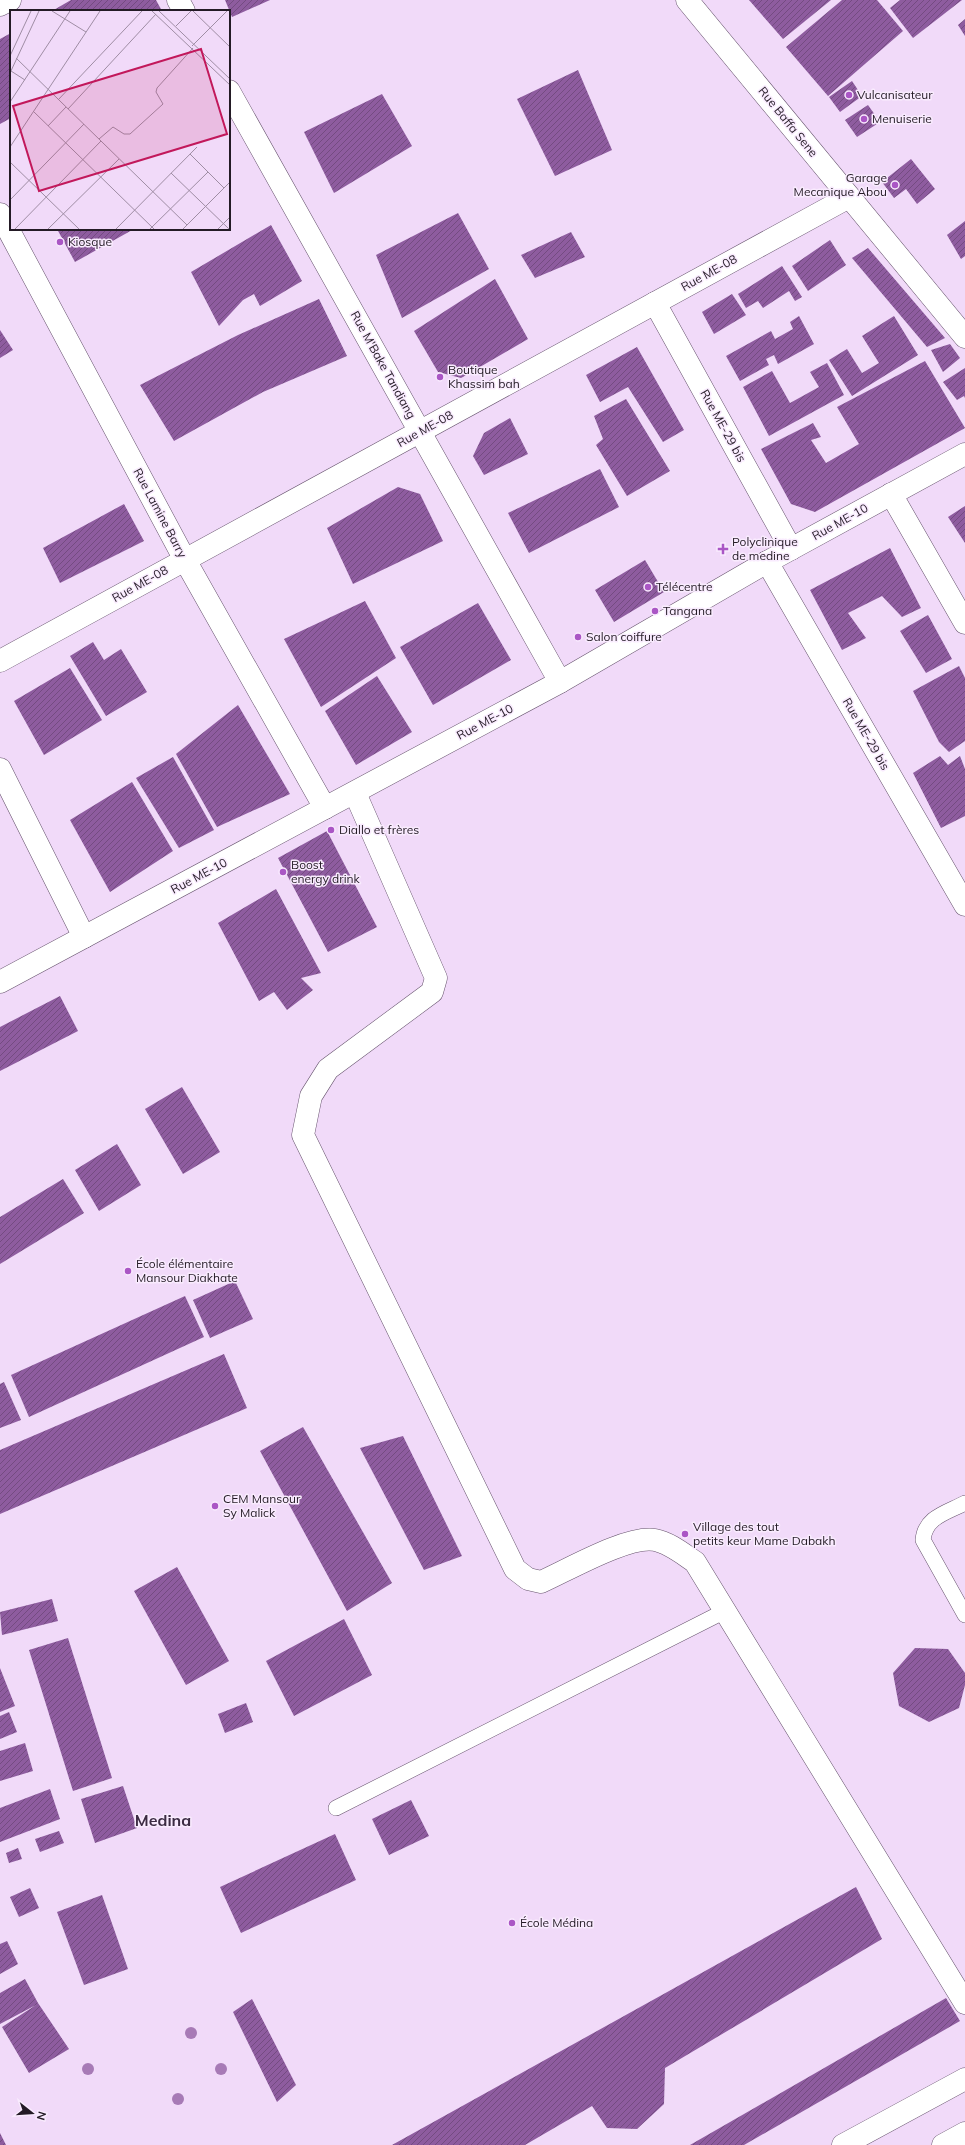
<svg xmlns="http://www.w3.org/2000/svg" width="965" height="2145" viewBox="0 0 965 2145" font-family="Mulish,sans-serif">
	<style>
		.building { fill: url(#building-hatch) }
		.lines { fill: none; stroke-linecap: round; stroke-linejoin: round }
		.lane-casing { stroke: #66536d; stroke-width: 16 }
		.street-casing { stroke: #66536d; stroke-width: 23 }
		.primary-casing { stroke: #66536d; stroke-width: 23 }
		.lane { stroke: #fff; stroke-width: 15 }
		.street { stroke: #fff; stroke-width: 22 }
		.primary { stroke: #fff; stroke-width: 22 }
		.tree { fill: #a77ab6 }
		.poi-dot { fill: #aa56c5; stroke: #f9ebfe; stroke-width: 1.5 }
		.labels { text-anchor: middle; stroke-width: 3; stroke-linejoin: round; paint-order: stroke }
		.poi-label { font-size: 12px; fill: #231a25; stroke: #f9ebfe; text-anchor: start }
		.street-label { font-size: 12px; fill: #231a25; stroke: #f9ebfe }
		.district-label { font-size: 16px; font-weight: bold; fill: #3c2b43; stroke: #f9ebfe }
		.inset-road { fill: none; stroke: #9f8da4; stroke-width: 1 }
		.view { fill: #c2185b; fill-opacity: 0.15; stroke: #c2185b; stroke-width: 2 }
		.inset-edge { fill: none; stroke: #231a25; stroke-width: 2 }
	</style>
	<defs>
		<pattern id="building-hatch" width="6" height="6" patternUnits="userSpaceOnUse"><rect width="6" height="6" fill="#8e5c9f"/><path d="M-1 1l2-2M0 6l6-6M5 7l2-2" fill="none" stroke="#744b81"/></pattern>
	</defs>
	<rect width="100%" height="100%" fill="#f1daf9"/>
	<g class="building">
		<polygon points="71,0 156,0 162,11 52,11"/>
		<polygon points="225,0 270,0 232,17"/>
		<polygon points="749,0 831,0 783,39"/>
		<polygon points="842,0 877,0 903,31 828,96 786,47"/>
		<polygon points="900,0 962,0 913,38 890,8"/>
		<polygon points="965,19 965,36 958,25"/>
		<polygon points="11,33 11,118 0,124 0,39"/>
		<polygon points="578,70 612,150 555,176 517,99"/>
		<polygon points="852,81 862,96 840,112 829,97"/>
		<polygon points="382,94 412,146 334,193 304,132"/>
		<polygon points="868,105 880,122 857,137 845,120"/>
		<polygon points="911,159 935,189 917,204 906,189 894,198 882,182"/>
		<polygon points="458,213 489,269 402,318 376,255"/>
		<polygon points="965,221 965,256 961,259 947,235"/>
		<polygon points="271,225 302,281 260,306 254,294 243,300 219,326 191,272"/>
		<polygon points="57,229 134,229 75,262"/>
		<polygon points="571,232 585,257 535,278 521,255"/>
		<polygon points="830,240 846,265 808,291 792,266"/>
		<polygon points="868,248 945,338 927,347 852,258"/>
		<polygon points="782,266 802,297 795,301 789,291 763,308 758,301 746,308 738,294"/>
		<polygon points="495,279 528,339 461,378 438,372 414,331"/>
		<polygon points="732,294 746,315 714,334 702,312"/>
		<polygon points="319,299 347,356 263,392 174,441 140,385 238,335"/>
		<polygon points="799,316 814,344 778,364 774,355 766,359 769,365 740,381 726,356 771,331 775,339 793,329 790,322"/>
		<polygon points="894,316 918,355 852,396 829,360 847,349 862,373 879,363 862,336"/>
		<polygon points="0,330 13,350 0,358"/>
		<polygon points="950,344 960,358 943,372 931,350"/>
		<polygon points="637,347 684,430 663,442 628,387 600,402 586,375"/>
		<polygon points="925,361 965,428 815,512 791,504 761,449 813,423 821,437 811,440 826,463 859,444 837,407"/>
		<polygon points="827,363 844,395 769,436 743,387 772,371 790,403 819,387 810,372"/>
		<polygon points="965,368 965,398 964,396 957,400 943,382"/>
		<polygon points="626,399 670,471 627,496 596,445 603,439 594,416"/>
		<polygon points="510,418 528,454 484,475 473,456 484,433"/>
		<polygon points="600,469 619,507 529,553 508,513"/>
		<polygon points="398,487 420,494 443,541 353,584 327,528"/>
		<polygon points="124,504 144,541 60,583 43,548"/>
		<polygon points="965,506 965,543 948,517"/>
		<polygon points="890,548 921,608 902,617 882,596 848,613 866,638 842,650 810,590"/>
		<polygon points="645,560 664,592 614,622 595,590"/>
		<polygon points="365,601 396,658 321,707 284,639"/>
		<polygon points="478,603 511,660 433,705 400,647"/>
		<polygon points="928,615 952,659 926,673 900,631"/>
		<polygon points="93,642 104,660 121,649 147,692 106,716 70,656"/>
		<polygon points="959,666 965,678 965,741 949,752 939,742 913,691"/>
		<polygon points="70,668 102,720 44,755 14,701"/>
		<polygon points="377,676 412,732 356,765 325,711"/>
		<polygon points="238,705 290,794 217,827 176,754"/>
		<polygon points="940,756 948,765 960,756 965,769 965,816 941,828 913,773"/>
		<polygon points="173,757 214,830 179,848 136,778"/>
		<polygon points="132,782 173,851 110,892 70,820"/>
		<polygon points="327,831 377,927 328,952 278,858"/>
		<polygon points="276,889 321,973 301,978 313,990 287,1010 274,992 259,1001 218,923"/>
		<polygon points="60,996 78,1031 0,1071 0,1027"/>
		<polygon points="182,1087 220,1152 183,1174 145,1109"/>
		<polygon points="117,1144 141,1185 99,1211 75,1170"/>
		<polygon points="63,1179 84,1213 0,1264 0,1217"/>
		<polygon points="235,1281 253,1319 210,1338 193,1300"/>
		<polygon points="185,1296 204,1337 29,1417 11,1375"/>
		<polygon points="224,1354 247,1408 0,1514 0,1450"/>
		<polygon points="4,1382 21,1420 0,1428 0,1384"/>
		<polygon points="303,1427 392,1583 347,1611 260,1451"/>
		<polygon points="403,1436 462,1556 424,1570 360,1448"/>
		<polygon points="177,1567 229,1661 186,1685 134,1591"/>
		<polygon points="52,1599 58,1621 2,1635 0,1612"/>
		<polygon points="344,1619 372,1675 294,1716 266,1661"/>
		<polygon points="68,1638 112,1778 73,1791 29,1650"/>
		<polygon points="915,1648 948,1649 965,1673 965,1685 959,1708 929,1722 899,1706 893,1673"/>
		<polygon points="0,1668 15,1706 0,1712"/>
		<polygon points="246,1703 253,1722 225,1733 218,1714"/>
		<polygon points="9,1712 17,1732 0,1739 0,1716"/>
		<polygon points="25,1743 33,1771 0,1781 0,1751"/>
		<polygon points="123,1786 137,1828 95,1843 81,1799"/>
		<polygon points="50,1789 60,1819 0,1842 0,1808"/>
		<polygon points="411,1800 429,1836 389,1855 372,1819"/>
		<polygon points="59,1831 64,1843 40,1852 35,1839"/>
		<polygon points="335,1834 356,1880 241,1933 220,1887"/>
		<polygon points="18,1848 22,1859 9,1863 6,1853"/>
		<polygon points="856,1887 882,1939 665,2068 664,2104 637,2129 607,2128 592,2106 525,2145 392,2145"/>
		<polygon points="30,1888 39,1908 19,1917 10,1897"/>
		<polygon points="102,1895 128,1969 84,1985 57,1912"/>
		<polygon points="7,1941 18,1964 0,1974 0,1944"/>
		<polygon points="25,1979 38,2003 69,2049 29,2073 2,2027 36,2005 0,2024 0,1993"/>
		<polygon points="946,1998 960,2021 744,2145 690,2145"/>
		<polygon points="252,1999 296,2085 277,2102 233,2012"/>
		<polygon points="0,2133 6,2145 0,2145"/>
	</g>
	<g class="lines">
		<g class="lane-casing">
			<g id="lane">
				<path d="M965 1503C946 1513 925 1517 923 1540L965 1615"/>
				<polyline points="336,1808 725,1611"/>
			</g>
		</g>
		<g class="street-casing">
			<g id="street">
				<polyline points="178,0 184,11"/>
				<polyline points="687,0 965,337"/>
				<polyline points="0,5 10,0"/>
				<polyline points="229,91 560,682"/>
				<polyline points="0,214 185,560 325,808"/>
				<polyline points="655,303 791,549"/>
				<polyline points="891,494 965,623"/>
				<polyline points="767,562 965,905"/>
				<polyline points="0,661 849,197"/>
				<polyline points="0,769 84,937"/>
				<path d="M355 793 436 978 432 992 328 1069 311 1096 303 1135 515 1569 528 1579 541 1582C568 1570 628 1535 655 1540 670 1543 683 1554 695 1562L965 2003"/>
				<polyline points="0,982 560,682 767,562 965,454"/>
			</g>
		</g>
		<g class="primary-casing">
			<g id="primary">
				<polyline points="843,2145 965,2079"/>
				<polyline points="943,2145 965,2133"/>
			</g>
		</g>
		<use href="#lane" class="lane"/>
		<use href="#street" class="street"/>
		<use href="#primary" class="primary"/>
	</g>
	<g class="tree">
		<circle cx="191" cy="2033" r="6"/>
		<circle cx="88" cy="2069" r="6"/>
		<circle cx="221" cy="2069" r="6"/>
		<circle cx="178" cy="2099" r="6"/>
	</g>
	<g class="poi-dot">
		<circle cx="849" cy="95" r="4"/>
		<circle cx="864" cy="119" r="4"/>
		<circle cx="895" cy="185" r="4"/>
		<circle cx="60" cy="242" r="4"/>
		<circle cx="440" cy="377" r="4"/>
		<path d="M721 543h4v4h4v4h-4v4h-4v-4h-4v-4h4z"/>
		<circle cx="648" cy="587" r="4"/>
		<circle cx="655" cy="611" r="4"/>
		<circle cx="578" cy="637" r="4"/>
		<circle cx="331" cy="830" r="4"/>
		<circle cx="283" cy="872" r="4"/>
		<circle cx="128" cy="1271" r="4"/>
		<circle cx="215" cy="1506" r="4"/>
		<circle cx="685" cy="1534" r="4"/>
		<circle cx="512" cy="1923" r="4"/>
	</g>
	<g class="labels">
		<g class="poi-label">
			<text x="857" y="99">Vulcanisateur</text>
			<text x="872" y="123">Menuiserie</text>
			<text x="887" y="182" text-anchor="end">Garage<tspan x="887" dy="14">Mecanique Abou</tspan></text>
			<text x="68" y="246">Kiosque</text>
			<text x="448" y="374">Boutique<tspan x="448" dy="14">Khassim bah</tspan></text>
			<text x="732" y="546">Polyclinique<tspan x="732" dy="14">de medine</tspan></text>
			<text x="656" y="591">Télécentre</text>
			<text x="663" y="615">Tangana</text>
			<text x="586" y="641">Salon coiffure</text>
			<text x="339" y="834">Diallo et frères</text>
			<text x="291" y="869">Boost<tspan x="291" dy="14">energy drink</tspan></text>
			<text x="136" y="1268">École élémentaire<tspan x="136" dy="14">Mansour Diakhate</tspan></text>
			<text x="223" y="1503">CEM Mansour<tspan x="223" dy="14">Sy Malick</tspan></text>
			<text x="693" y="1531">Village des tout<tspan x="693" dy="14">petits keur Mame Dabakh</tspan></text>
			<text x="520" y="1927">École Médina</text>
		</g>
		<g class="street-label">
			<text transform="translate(788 122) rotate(51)" y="4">Rue Baffa Sene</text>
			<text transform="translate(709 273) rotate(-29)" y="4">Rue ME-08</text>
			<text transform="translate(383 365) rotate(61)" y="4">Rue M'Bake Tandiang</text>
			<text transform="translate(723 426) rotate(61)" y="4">Rue ME-29 bis</text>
			<text transform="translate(425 429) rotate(-29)" y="4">Rue ME-08</text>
			<text transform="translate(160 513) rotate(62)" y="4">Rue Lamine Barry</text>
			<text transform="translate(840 522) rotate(-29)" y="4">Rue ME-10</text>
			<text transform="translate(140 584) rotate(-29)" y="4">Rue ME-08</text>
			<text transform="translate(485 722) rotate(-28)" y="4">Rue ME-10</text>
			<text transform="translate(866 734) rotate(60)" y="4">Rue ME-29 bis</text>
			<text transform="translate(199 876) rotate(-28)" y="4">Rue ME-10</text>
		</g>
		<g class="district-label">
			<text x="163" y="1826">Medina</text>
		</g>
	</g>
	<g transform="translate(10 10)">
		<rect width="220" height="220" fill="#f1daf9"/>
		<path class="inset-road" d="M42 1 76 22M142 1 220 75M149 1 220 69M183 1 220 37M166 16 181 1M182 36 217 1M0 46 21 1M6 48 177 215M1 61 15 70M0 63 29 1M48 90 132 1M0 92 60 1M58 99 146 4M23 101 144 219M38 116 56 97M89 129 103 117 114 124H120L153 94 146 82 147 78 183 38M0 137 90 1M180 144 214 178M0 152 69 219M161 163 219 219M0 190 74 114M5 219 91 131M38 219 109 149M106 219 187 137M140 219 198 162M173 219 220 172M208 219 220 207"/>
		<path class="view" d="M191 39 217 124 29 181 3 96Z"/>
		<rect width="220" height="220" class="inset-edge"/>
	</g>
	<g transform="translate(32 2113) rotate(107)" stroke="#f9ebfe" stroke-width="3" paint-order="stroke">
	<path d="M0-3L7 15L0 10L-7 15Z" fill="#231a25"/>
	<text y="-6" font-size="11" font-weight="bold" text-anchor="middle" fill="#231a25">N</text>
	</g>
</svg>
